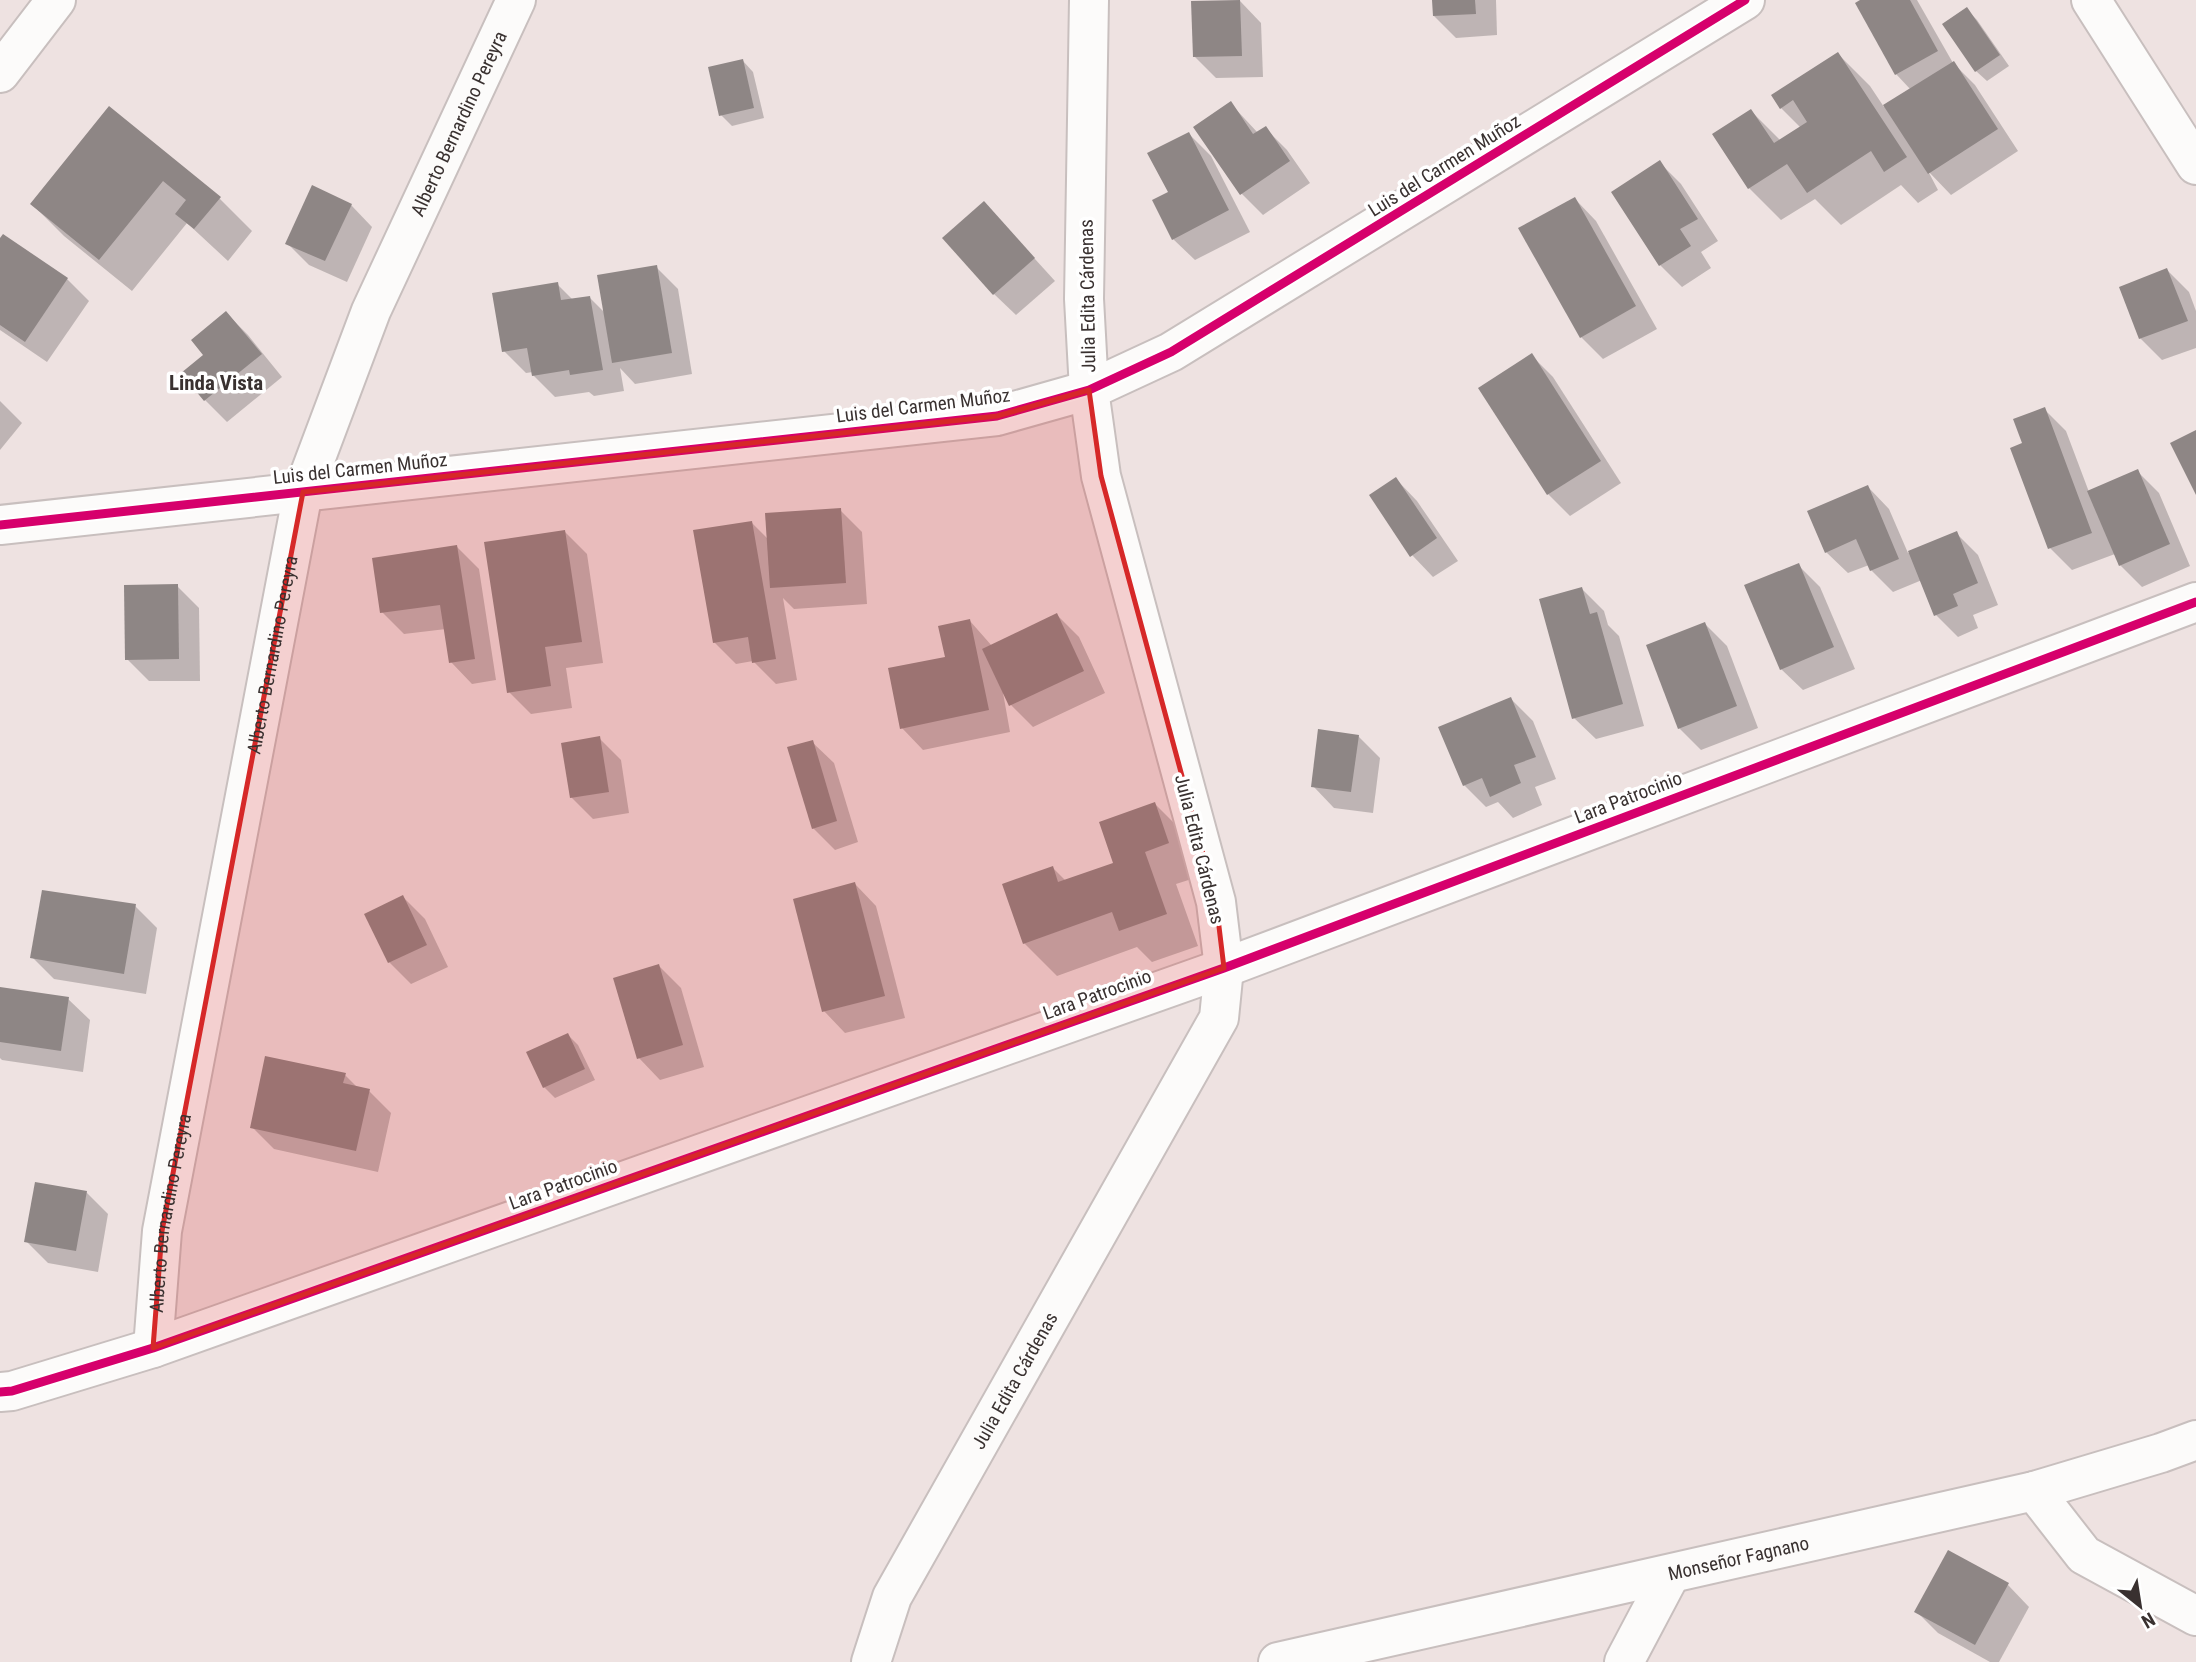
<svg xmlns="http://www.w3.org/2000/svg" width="2196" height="1662" viewBox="0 0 2196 1662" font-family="'Roboto Condensed',sans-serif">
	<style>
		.shadow { fill: #0003 }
		.building { fill: #8e8685 }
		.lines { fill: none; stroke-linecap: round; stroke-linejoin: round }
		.minor-casing { stroke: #c8bfbe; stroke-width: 42 }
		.minor { stroke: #fcfbfa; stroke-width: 38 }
		.cycleway-casing { stroke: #fff; stroke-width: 13 }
		.cycleway { stroke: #d6006c; stroke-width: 9 }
		.marked { fill: #d62828; fill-opacity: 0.2; stroke: #d62828; stroke-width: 5; stroke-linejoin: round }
		.labels { text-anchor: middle; stroke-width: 7; stroke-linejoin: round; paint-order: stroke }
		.street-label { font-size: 19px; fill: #393130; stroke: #fff }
		.neighbourhood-label { font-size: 21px; font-weight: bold; fill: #393130; stroke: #fff }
	</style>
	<rect width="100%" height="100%" fill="#eee2e1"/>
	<g class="shadow">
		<polygon points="1434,0 1496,0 1497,35 1456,38 1434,16"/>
		<polygon points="1864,0 1917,0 1953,63 1975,85 2018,151 1951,195 1928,171 1938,190 1918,203 1901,185 1841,225 1815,199 1781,220 1749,188 1751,111 1781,141 1801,128 1781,108 1838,54 1870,86 1884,107 1911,90 1896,74"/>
		<polygon points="1240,1 1261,23 1263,77 1216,78 1194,56"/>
		<polygon points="1967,10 1977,20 2009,66 1987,81 1976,71"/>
		<polygon points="743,61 753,72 764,118 732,126 721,115"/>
		<polygon points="1231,104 1258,133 1265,128 1287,150 1310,183 1263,215 1241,193"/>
		<polygon points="109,109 220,199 252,231 228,261 187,223 132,291 64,236 32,204"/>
		<polygon points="1189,134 1211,156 1250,232 1195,260 1173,239 1170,193"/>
		<polygon points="1660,163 1681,184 1718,241 1701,252 1711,268 1682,287 1660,265"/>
		<polygon points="1575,199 1596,221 1657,329 1603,359 1581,337"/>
		<polygon points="984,203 1055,281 1016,315 994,294"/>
		<polygon points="351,205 372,227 347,282 309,265 287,243"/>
		<polygon points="0,241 67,279 89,301 47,362 0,330"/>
		<polygon points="656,267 678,289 692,374 635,384 620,368 624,391 594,396 589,392 555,397 533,375 533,372 526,373 504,351 557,284 573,300 589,297 606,314"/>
		<polygon points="2167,270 2189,292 2196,311 2196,348 2162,360 2140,338"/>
		<polygon points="226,313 248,335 282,377 227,422 205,400 206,355"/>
		<polygon points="1531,355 1553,377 1621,483 1570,516 1548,494 1480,388"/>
		<polygon points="0,401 22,423 0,450"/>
		<polygon points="2044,409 2066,431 2089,492 2137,471 2159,493 2190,566 2142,587 2120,565 2115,554 2072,570 2050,548 2025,444"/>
		<polygon points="1396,479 1417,501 1458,561 1433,577 1412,555"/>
		<polygon points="1868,487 1889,509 1908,553 1956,533 1978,555 1998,605 1973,615 1978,628 1958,637 1936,615 1922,580 1893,592 1871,570 1869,565 1848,573 1826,552"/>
		<polygon points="840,510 862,532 867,604 794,609 783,598 797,680 776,684 753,661 736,664 714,642 752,523 768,539"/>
		<polygon points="565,532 587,554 603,663 566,668 572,708 531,714 509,692"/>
		<polygon points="457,547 479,569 496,680 472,684 451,662 446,629 404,634 382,612"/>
		<polygon points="1798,565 1820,587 1855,669 1803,690 1781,669"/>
		<polygon points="177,586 199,608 200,681 149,681 127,659"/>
		<polygon points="1582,589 1604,611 1608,625 1619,636 1644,726 1596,739 1574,718"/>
		<polygon points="1057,615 1079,637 1105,693 1033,727 1011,705 1002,687 1010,732 923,750 902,728 970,621 992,646"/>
		<polygon points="1705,624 1727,646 1758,728 1701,750 1679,728"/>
		<polygon points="1511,699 1533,721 1556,779 1535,787 1542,805 1513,818 1498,802 1486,807 1464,785"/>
		<polygon points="1358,736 1380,758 1373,813 1334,808 1313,786"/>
		<polygon points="599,738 621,760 629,813 593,819 571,797"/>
		<polygon points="812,742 834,763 858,842 835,850 813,828"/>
		<polygon points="1155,804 1187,836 1201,876 1176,884 1198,946 1152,962 1137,947 1057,976 1024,943 1053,868 1066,881 1115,864"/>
		<polygon points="855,884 876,906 905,1018 845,1033 824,1011"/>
		<polygon points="403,897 425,919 448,967 411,984 389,962"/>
		<polygon points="135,906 157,928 146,994 54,979 32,957"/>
		<polygon points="659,966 681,988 704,1067 660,1080 639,1058"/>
		<polygon points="0,989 68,999 90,1020 83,1072 2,1060 0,1058"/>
		<polygon points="568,1035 578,1045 595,1080 555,1098 544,1087 529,1053"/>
		<polygon points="345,1075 358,1088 369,1091 391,1113 378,1172 274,1149 252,1127"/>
		<polygon points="86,1192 108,1214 98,1272 48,1263 26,1241"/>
		<polygon points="2008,1585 2029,1607 1999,1662 1990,1662 1938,1633 1916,1611"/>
	</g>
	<g class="building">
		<polygon points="1240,0 1242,56 1193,57 1191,1"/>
		<polygon points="1432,0 1475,0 1476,14 1433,16"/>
		<polygon points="1860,0 1910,0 1938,51 1895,75 1855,3"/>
		<polygon points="1967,7 2000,55 1975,72 1942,24"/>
		<polygon points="1838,52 1907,157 1884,172 1871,151 1807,193 1787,164 1748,189 1712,134 1751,109 1774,143 1807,122 1793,100 1780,109 1771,95"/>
		<polygon points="743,59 754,108 719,116 708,67"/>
		<polygon points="1954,61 1998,129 1928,174 1883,105"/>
		<polygon points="1231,101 1253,134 1266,126 1290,161 1240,195 1193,127"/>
		<polygon points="109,106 221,197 194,229 175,214 186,200 163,181 99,260 30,204"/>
		<polygon points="1189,132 1229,210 1172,240 1152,200 1168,192 1147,153"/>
		<polygon points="1660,160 1698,219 1680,229 1691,246 1659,266 1611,192"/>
		<polygon points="312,185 352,204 325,261 285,244"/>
		<polygon points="1575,197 1636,306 1580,338 1518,228"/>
		<polygon points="984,201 1035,258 993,295 942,238"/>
		<polygon points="3,234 68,278 25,342 0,325 0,238"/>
		<polygon points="657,265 672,353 612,363 597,275"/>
		<polygon points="2167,268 2188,321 2139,339 2119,287"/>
		<polygon points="558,282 561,300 590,296 603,370 570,375 569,370 532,376 527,348 502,352 492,293"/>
		<polygon points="226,311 262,354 204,401 181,373 203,355 191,340"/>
		<polygon points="1532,353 1601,461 1547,495 1478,388"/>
		<polygon points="2045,407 2092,533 2048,549 2010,448 2022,443 2013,419"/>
		<polygon points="2196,430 2196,495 2170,443"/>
		<polygon points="2138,469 2170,544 2119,566 2087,491"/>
		<polygon points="1396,477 1437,538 1410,557 1369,495"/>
		<polygon points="1868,485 1899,559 1870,571 1856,539 1825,553 1807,511"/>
		<polygon points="841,508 846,583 770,588 765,513"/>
		<polygon points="752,521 776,659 752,663 748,637 713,643 693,530"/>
		<polygon points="565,530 582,642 545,647 551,686 507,693 484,542"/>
		<polygon points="1957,531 1978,583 1953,594 1958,606 1934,616 1908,551"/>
		<polygon points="457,545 475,659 449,663 440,605 380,613 372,558"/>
		<polygon points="1799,563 1834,647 1780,670 1744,585"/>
		<polygon points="178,584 179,659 125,660 124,585"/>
		<polygon points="1582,587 1590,614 1597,612 1623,704 1572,719 1539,599"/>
		<polygon points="1057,613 1084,671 1009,706 982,649"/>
		<polygon points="970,619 989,710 900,729 888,668 945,657 938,626"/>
		<polygon points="1705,622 1737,706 1678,729 1646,645"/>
		<polygon points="1511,697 1536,757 1514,765 1521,783 1490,797 1482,778 1463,786 1438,727"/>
		<polygon points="1318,729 1359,735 1351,792 1311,787"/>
		<polygon points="600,736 609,792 570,798 561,743"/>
		<polygon points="813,740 837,821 812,829 787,747"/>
		<polygon points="1155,802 1169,843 1145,852 1167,914 1119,931 1112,912 1023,944 1002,884 1053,866 1058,882 1113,863 1099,822"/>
		<polygon points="855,882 885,996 822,1012 793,899"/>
		<polygon points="42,890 136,904 124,974 30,958"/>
		<polygon points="403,895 427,945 388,963 364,914"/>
		<polygon points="659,964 683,1045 637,1059 613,978"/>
		<polygon points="0,987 69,997 61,1051 0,1042"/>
		<polygon points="568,1033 585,1069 543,1088 526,1052"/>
		<polygon points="265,1056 346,1073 343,1083 370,1089 356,1151 250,1128"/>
		<polygon points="35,1182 87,1191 76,1251 24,1242"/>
		<polygon points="1948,1550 2009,1583 1975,1645 1914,1612"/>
	</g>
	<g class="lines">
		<g class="minor-casing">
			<g id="minor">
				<polyline points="2091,0 2196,165"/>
				<polyline points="0,73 56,0"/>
				<polyline points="0,525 997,416 1089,390 1171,352 1745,0"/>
				<path id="s1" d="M153 1348 162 1231 303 492 371 311 516 0"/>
				<polyline points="0,1392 12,1391 153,1348 1224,968 2196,602"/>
				<polyline points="2034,1491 2084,1555 2196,1616"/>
				<path id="s2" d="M871 1662 892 1597 1219 1018 1224 968 1216 902 1101 476 1089 390 1084 299 1089 0"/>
				<path id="s3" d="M1278 1662 2034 1491 2161 1453 2196 1440"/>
				<polyline points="1624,1662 1670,1575"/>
			</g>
		</g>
		<use href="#minor" class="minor"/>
		<g class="cycleway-casing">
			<g id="cycleway">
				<polyline points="0,525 997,416 1089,390 1171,352 1745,0"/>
				<polyline points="0,1392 12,1391 153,1348 1224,968 2196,602"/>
			</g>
		</g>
		<use href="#cycleway" class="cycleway"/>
	</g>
	<path class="marked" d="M1089 390 1101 476 1216 902 1224 968 153 1348 162 1231 303 492 997 416Z"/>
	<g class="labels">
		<g class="street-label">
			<text dy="7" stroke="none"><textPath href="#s1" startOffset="1270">Alberto Bernardino Pereyra</textPath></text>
			<text transform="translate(1444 165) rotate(-32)" y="7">Luis del Carmen Muñoz</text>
			<text transform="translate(1087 296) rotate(-91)" y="7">Julia Edita Cárdenas</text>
			<text transform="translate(923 405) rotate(-7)" y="7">Luis del Carmen Muñoz</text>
			<text transform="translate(360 468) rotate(-6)" y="7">Luis del Carmen Muñoz</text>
			<text dy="7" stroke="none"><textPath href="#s1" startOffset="704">Alberto Bernardino Pereyra</textPath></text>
			<text transform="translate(1628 797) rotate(-21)" y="7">Lara Patrocinio</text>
			<text transform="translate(1200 849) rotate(76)" y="7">Julia Edita Cárdenas</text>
			<text transform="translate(1097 994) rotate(-20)" y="7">Lara Patrocinio</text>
			<text transform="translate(563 1184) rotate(-20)" y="7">Lara Patrocinio</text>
			<text dy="7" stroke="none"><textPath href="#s1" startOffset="136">Alberto Bernardino Pereyra</textPath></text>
			<text dy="7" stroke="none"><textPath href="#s2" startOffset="317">Julia Edita Cárdenas</textPath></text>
			<text dy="7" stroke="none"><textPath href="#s3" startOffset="472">Monseñor Fagnano</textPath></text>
		</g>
		<g class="neighbourhood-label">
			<text x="216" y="390">Linda Vista</text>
		</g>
	</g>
	<g transform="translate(2140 1606) rotate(150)" stroke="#ffffff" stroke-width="5" paint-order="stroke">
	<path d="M0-5L12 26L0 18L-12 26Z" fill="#393130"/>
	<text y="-10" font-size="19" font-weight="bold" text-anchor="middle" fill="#393130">N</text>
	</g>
</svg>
